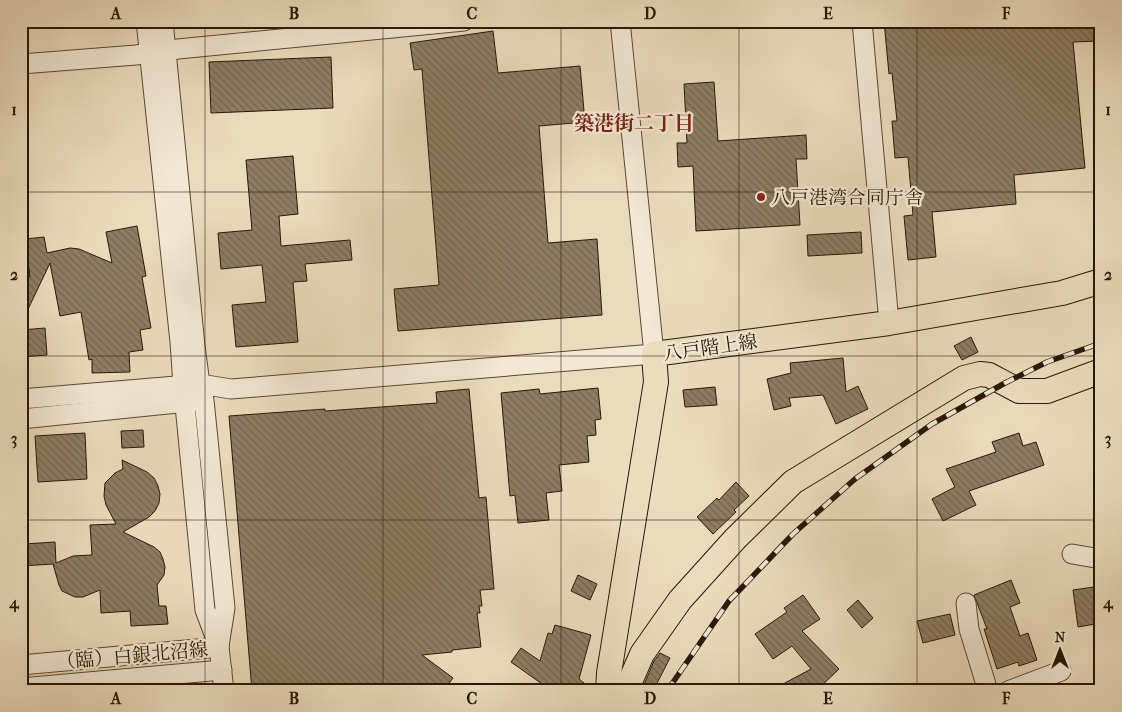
<svg xmlns="http://www.w3.org/2000/svg" width="1122" height="712" viewBox="0 0 1122 712" font-family="'IM FELL French Canon','Noto Serif JP',serif">
	<style>
		.building { fill: url(#building-back-hatch); stroke: #291804 }
		.lines { fill: none; stroke-linecap: round; stroke-linejoin: round }
		.minor-casing { stroke: #5a4932; stroke-width: 21 }
		.major-casing { stroke: #291804; stroke-width: 26 }
		.minor { stroke: #f2e8d4; stroke-width: 19 }
		.major { stroke: #ebdbbd; stroke-width: 24 }
		.rail-casing { stroke: #291804; stroke-width: 5.5 }
		.rail { stroke: #f2e8d4; stroke-width: 4; stroke-dasharray: 11; stroke-linecap: butt }
		.grid { fill: none; stroke: #291804; stroke-width: 1; stroke-opacity: 0.55 }
		.poi-dot { fill: #8f2418; stroke: #f2e8d4; stroke-width: 2 }
		.labels { text-anchor: middle; stroke-width: 4.5; stroke-linejoin: round; paint-order: stroke }
		.poi-label { font-size: 19px; fill: #291804; stroke: #f2e8d4; text-anchor: start }
		.street-label { font-size: 19px; fill: #291804; stroke: #f2e8d4 }
		.neighbourhood-label { font-size: 20px; font-weight: bold; fill: #7a1f14; stroke: #f2e8d4 }
		.neatline { fill: none; stroke: #291804; stroke-width: 2 }
		.grid-label { font-size: 16px; text-anchor: middle; font-weight: bold; fill: #291804 }
	</style>
	<defs>
		<pattern id="building-back-hatch" width="6" height="6" patternUnits="userSpaceOnUse" patternTransform="scale(1.25)"><rect width="6" height="6" fill="#8e7d64"/><path d="M-1 5l2 2M0 0l6 6M5-1l2 2" fill="none" stroke="#746550"/></pattern>
	</defs>
	<rect width="100%" height="100%" fill="#ebdbbd"/>
	<filter id="stains"><feTurbulence type="fractalNoise" baseFrequency=".004" numOctaves="4"/><feColorMatrix values="0 0 0 0 .2 0 0 0 0 .09 0 0 0 0 .02 0 0 0 .5 -.17"/></filter>
	<radialGradient id="worn" r=".72"><stop offset=".6" stop-color="#630" stop-opacity="0"/><stop offset="1" stop-color="#630" stop-opacity=".3"/></radialGradient>
	<g class="building">
		<polygon points="884,21 1101,21 1101,41 1073,42 1085,168 1014,175 1016,204 932,212 936,257 908,260 904,216 913,215 908,157 895,158 892,121 897,121 892,73 889,74"/>
		<polygon points="493,31 498,73 580,66 585,122 539,126 548,243 597,239 602,315 398,331 394,289 439,285 422,69 414,70 410,43"/>
		<polygon points="331,57 333,108 211,113 209,62"/>
		<polygon points="714,82 718,141 806,135 807,159 796,159 800,225 696,231 693,166 678,167 677,143 687,143 684,84"/>
		<polygon points="293,156 298,214 279,216 281,246 350,240 352,260 305,264 307,281 293,282 298,342 236,347 232,305 266,302 262,265 221,269 218,233 252,230 246,160"/>
		<polygon points="137,226 146,276 142,277 151,328 140,330 143,350 129,352 130,372 92,373 92,359 89,360 81,312 60,316 50,263 21,324 21,269 30,277 25,239 44,237 47,253 70,248 79,249 112,263 106,232"/>
		<polygon points="861,232 862,253 808,256 807,235"/>
		<polygon points="45,328 47,355 21,357 21,330"/>
		<polygon points="971,337 978,352 962,360 954,346"/>
		<polygon points="843,358 846,392 858,386 868,409 836,424 823,395 789,398 791,406 774,410 767,379 791,373 790,363"/>
		<polygon points="715,387 717,405 685,407 683,390"/>
		<polygon points="598,388 601,419 595,420 596,435 587,436 589,462 559,465 562,491 546,493 549,520 518,523 515,495 510,496 501,393 539,389 540,394"/>
		<polygon points="469,389 479,498 486,497 494,589 480,590 482,606 479,606 480,613 477,613 481,647 452,650 452,652 422,655 453,678 443,691 252,691 229,416 325,409 325,411 437,403 436,392"/>
		<polygon points="143,430 144,447 122,448 121,431"/>
		<polygon points="85,433 87,479 38,482 35,436"/>
		<polygon points="1019,433 1023,446 1036,442 1044,465 969,491 976,505 943,521 932,499 955,487 946,469 996,452 992,442"/>
		<polygon points="122,460 147,472 154,478 158,486 160,494 159,503 155,511 149,517 123,532 154,547 160,552 163,559 165,567 164,575 157,585 159,606 166,606 168,624 131,626 130,611 101,613 100,590 83,597 75,597 62,591 59,585 53,564 21,566 21,545 24,544 55,542 56,563 73,556 92,555 90,525 116,524 106,505 104,496 105,483 115,473 123,469"/>
		<polygon points="736,482 749,496 734,510 736,512 713,534 697,517 717,498 719,500"/>
		<polygon points="578,575 597,584 590,600 571,591"/>
		<polygon points="1011,580 1020,603 1010,607 1020,636 1028,633 1037,660 1019,666 1018,662 997,669 984,629 987,629 974,595"/>
		<polygon points="1101,586 1101,623 1078,627 1073,590"/>
		<polygon points="803,595 820,619 802,631 839,669 816,691 770,691 811,669 792,646 773,659 755,634 787,612 784,608"/>
		<polygon points="858,600 873,618 862,628 847,610"/>
		<polygon points="950,614 955,635 923,643 917,621"/>
		<polygon points="555,625 591,635 579,679 594,691 552,691 511,662 521,648 540,661 548,633 552,634"/>
		<polygon points="660,653 670,658 653,691 650,691 643,687 654,661"/>
	</g>
	<g class="lines">
		<g class="minor-casing">
			<g id="minor">
				<polyline points="146,21 180,342 183,385 205,610 219,647 224,691"/>
				<polyline points="163,21 195,346 200,384 204,400 225,608 219,646"/>
				<polyline points="862,21 889,323"/>
				<polyline points="21,64 136,55 178,49 464,21"/>
				<polyline points="21,399 200,384 231,389 654,354 620,21"/>
				<polyline points="21,419 197,401"/>
				<polyline points="1072,554 1101,559"/>
				<polyline points="966,603 969,629 988,691"/>
				<polyline points="21,665 219,647"/>
				<polyline points="21,688 222,670"/>
				<polyline points="1008,691 1061,671"/>
			</g>
		</g>
		<g class="major-casing">
			<g id="major">
				<polyline points="608,691 609,673 656,382 654,354 889,323 1062,293 1101,281"/>
				<polyline points="626,691 642,654 680,600 735,539 793,482 964,378 980,374 989,375 1019,391 1047,391 1101,371"/>
			</g>
		</g>
		<use href="#minor" class="minor"/>
		<use href="#major" class="major"/>
		<g class="rail-casing">
			<polyline id="rail" points="667,691 729,601 793,534 855,479 932,424 1005,383 1047,362 1101,343"/>
		</g>
		<use href="#rail" class="rail"/>
	</g>
	<path class="grid" d="M205 21V691M383 21V691M561 21V691M739 21V691M917 21V691M21 192H1101M21 356H1101M21 520H1101"/>
	<circle class="poi-dot" cx="761" cy="197" r="5"/>
	<g class="labels">
		<g class="poi-label">
			<text x="771" y="204">八戸港湾合同庁舎</text>
		</g>
		<g class="street-label">
			<text transform="translate(710 347) rotate(-8)" y="7">八戸階上線</text>
			<text transform="translate(132 655) rotate(-5)" y="7">（臨）白銀北沼線</text>
		</g>
		<g class="neighbourhood-label">
			<text x="634" y="130">築港街二丁目</text>
		</g>
	</g>
	<rect width="1122" height="712" fill="none" stroke="#ebdbbd" stroke-width="55"/>
	<g transform="translate(1060 650)" stroke="#f2e8d4" stroke-width="4" paint-order="stroke">
	<path d="M0-4L9 19L0 12L-9 19Z" fill="#291804"/>
	<text y="-8" font-size="14" font-weight="bold" text-anchor="middle" fill="#291804">N</text>
	</g>
	<rect x="28" y="28" width="1066" height="656" class="neatline"/>
	<g class="grid-label">
		<text x="116" y="19">A</text>
		<text x="294" y="19">B</text>
		<text x="472" y="19">C</text>
		<text x="650" y="19">D</text>
		<text x="828" y="19">E</text>
		<text x="1006" y="19">F</text>
		<text x="14" y="115">1</text>
		<text x="1108" y="115">1</text>
		<text x="14" y="280">2</text>
		<text x="1108" y="280">2</text>
		<text x="14" y="444">3</text>
		<text x="1108" y="444">3</text>
		<text x="14" y="608">4</text>
		<text x="1108" y="608">4</text>
		<text x="116" y="704">A</text>
		<text x="294" y="704">B</text>
		<text x="472" y="704">C</text>
		<text x="650" y="704">D</text>
		<text x="828" y="704">E</text>
		<text x="1006" y="704">F</text>
	</g>
	<rect width="100%" height="100%" filter="url(#stains)"/>
	<rect width="100%" height="100%" fill="url(#worn)"/>
</svg>
